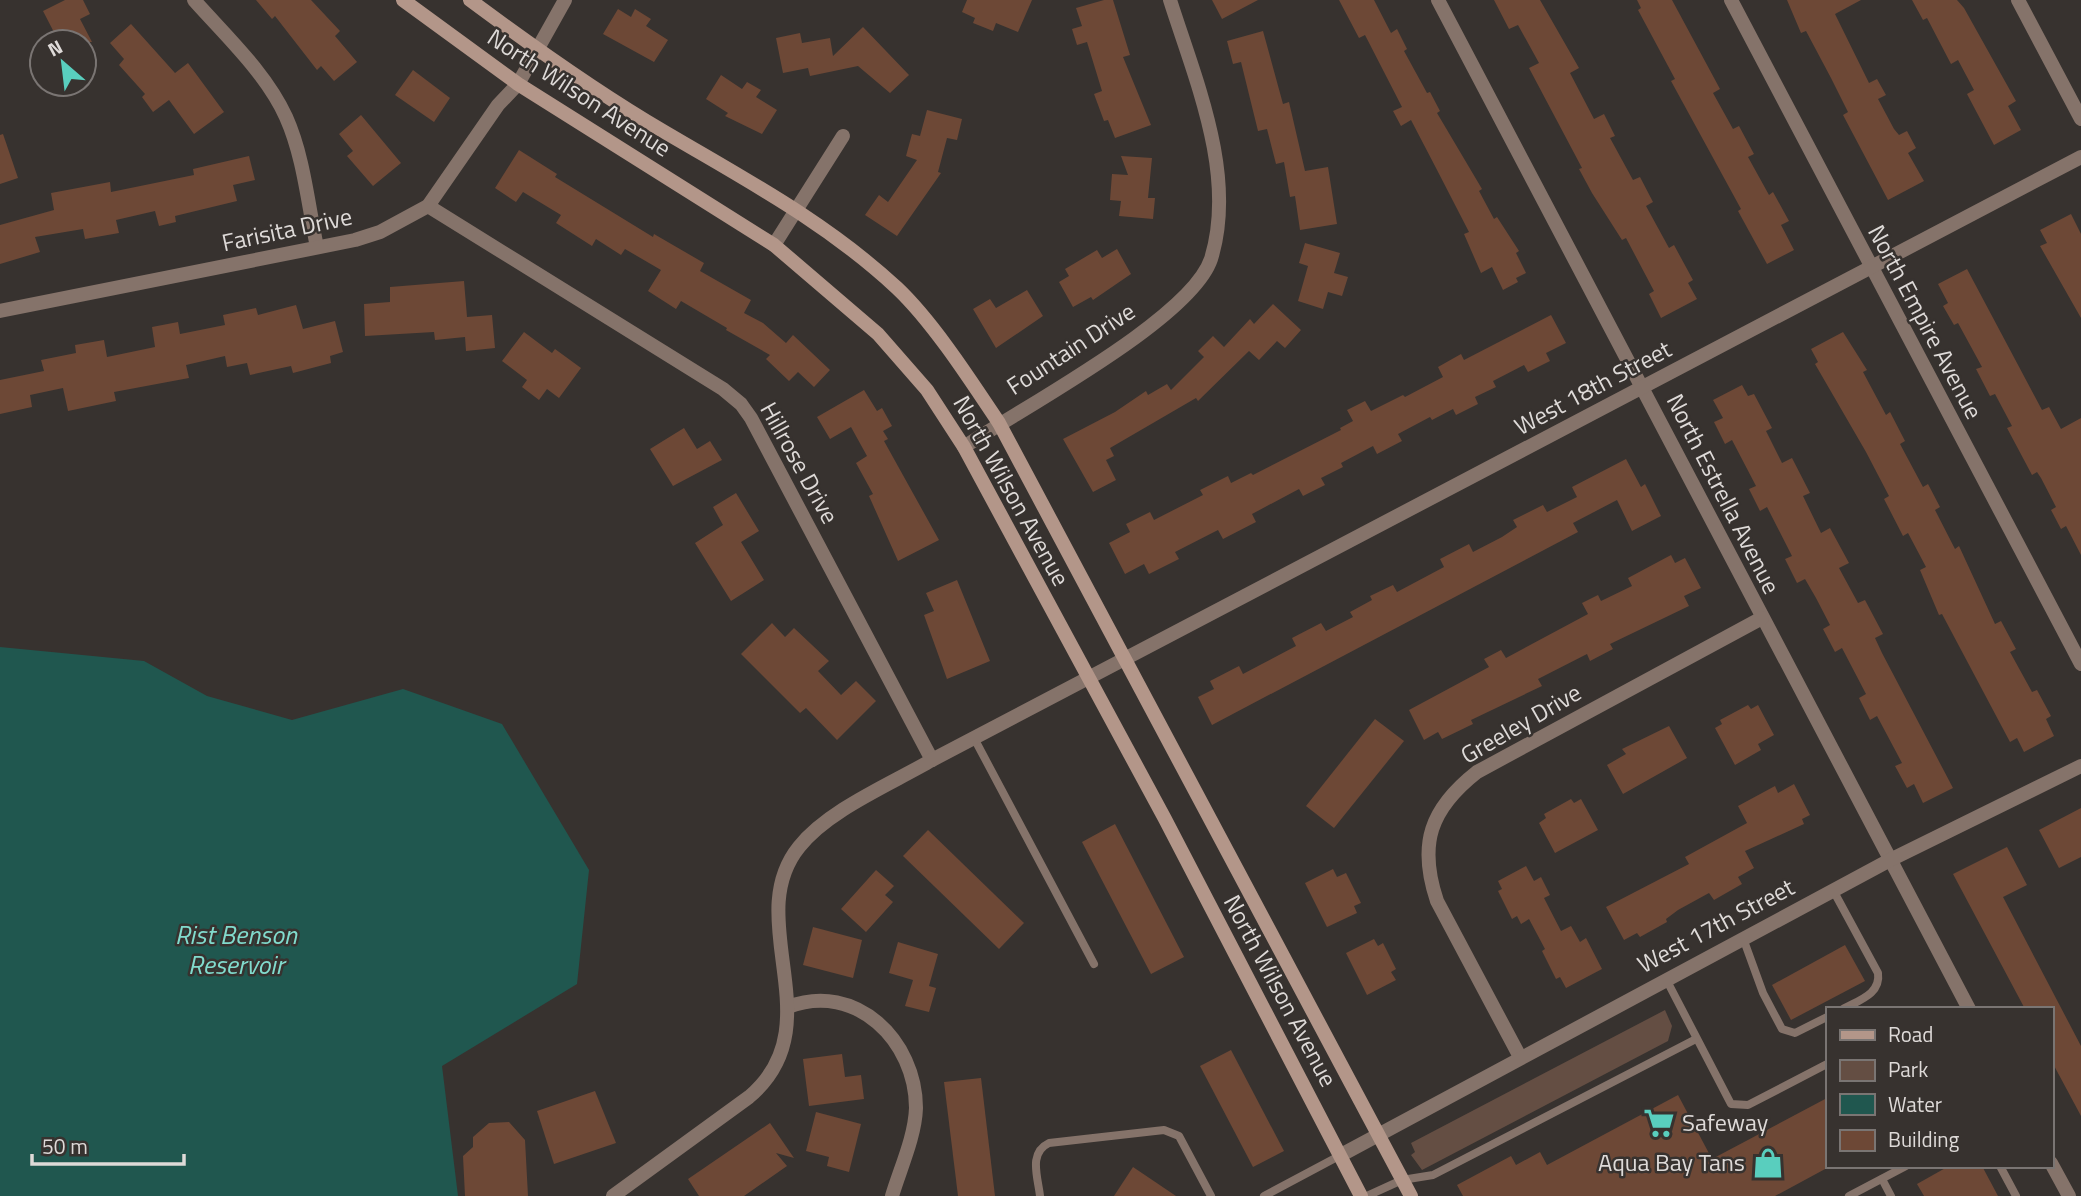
<svg xmlns="http://www.w3.org/2000/svg" width="2081" height="1196" viewBox="0 0 2081 1196" font-family="'Titillium Web',sans-serif">
	<style>
		.green { fill: #644e43 }
		.water { fill: #20574f }
		.building { fill: #6d4836 }
		.lines { fill: none; stroke-linecap: round; stroke-linejoin: round }
		.service { stroke: #85736a; stroke-width: 8 }
		.minor { stroke: #85736a; stroke-width: 14 }
		.secondary { stroke: #b39689; stroke-width: 14 }
		.labels { text-anchor: middle; stroke-width: 5; stroke-linejoin: round; paint-order: stroke }
		.street-label { font-size: 24px; fill: #dedad8; stroke: #37322f }
		.poi-label { font-size: 24px; fill: #dedad8; stroke: #37322f; text-anchor: start }
		.water-label { font-size: 26px; font-style: italic; fill: #81dbcd; stroke: #37322f }
	</style>
	<rect width="100%" height="100%" fill="#37322f"/>
	<polygon class="green" points="1665,1010 1672,1026 1668,1041 1422,1170 1411,1155 1415,1152 1411,1143"/>
	<polygon class="water" points="0,647 144,661 207,696 292,720 403,689 502,724 589,870 577,984 442,1066 458,1196 0,1196"/>
	<g class="building">
		<polygon points="65,0 83,0 90,14 80,19 92,42 59,42 43,11"/>
		<polygon points="256,0 311,0 340,31 335,36 357,62 334,81 321,66 317,70 275,16 272,19"/>
		<polygon points="967,0 1032,0 1018,32 996,23 993,31 973,23 975,18 962,12"/>
		<polygon points="1104,0 1113,0 1130,55 1123,57 1151,125 1115,138 1108,120 1104,121 1094,94 1102,91 1087,42 1077,45 1072,29 1082,26 1076,8"/>
		<polygon points="1212,0 1258,0 1222,19"/>
		<polygon points="1339,0 1374,0 1391,33 1397,29 1407,49 1404,51 1427,93 1430,92 1440,111 1437,113 1482,189 1479,191 1494,219 1497,217 1519,251 1516,253 1526,273 1516,278 1518,282 1503,290 1492,267 1481,273 1464,234 1469,232 1436,168 1411,120 1401,126 1393,111 1402,107 1365,35 1359,38"/>
		<polygon points="1494,0 1540,0 1579,68 1570,73 1594,119 1604,114 1615,136 1610,138 1633,180 1640,177 1653,202 1646,206 1669,248 1674,245 1693,280 1688,283 1697,299 1661,318 1649,294 1654,291 1626,238 1622,240 1592,193 1579,169 1582,168 1529,68 1539,63 1518,25 1509,29"/>
		<polygon points="1637,0 1672,0 1720,89 1713,93 1733,129 1739,126 1754,154 1748,157 1769,195 1773,192 1789,221 1781,225 1794,250 1767,264 1738,211 1741,209 1671,81 1675,79 1638,10 1641,8"/>
		<polygon points="1787,0 1861,0 1835,14 1869,83 1877,79 1886,95 1878,99 1894,129 1899,135 1907,131 1916,148 1908,153 1924,181 1888,200 1843,115 1848,112 1831,78 1806,31 1801,33"/>
		<polygon points="1912,0 1957,0 1964,8 2016,101 2008,106 2021,130 1994,145 1967,94 1974,90 1958,60 1951,64 1927,18 1923,20"/>
		<polygon points="618,9 631,17 635,9 651,19 646,26 668,40 654,62 603,34"/>
		<polygon points="131,24 175,73 188,63 224,112 194,134 169,100 153,112 142,97 145,94 119,65 124,59 110,43"/>
		<polygon points="863,27 909,75 890,93 858,66 810,76 808,68 783,73 776,38 800,33 802,43 830,38 833,56"/>
		<polygon points="1263,31 1283,104 1289,102 1305,171 1328,167 1337,224 1300,230 1295,196 1290,197 1284,162 1276,164 1267,129 1258,131 1241,62 1233,64 1227,41"/>
		<polygon points="413,70 450,98 434,122 395,95"/>
		<polygon points="721,75 742,89 747,82 761,90 756,97 777,110 762,134 725,116 728,113 706,99"/>
		<polygon points="927,110 962,119 957,140 947,138 938,172 941,173 897,236 865,215 879,195 888,202 917,160 906,156 912,134 920,136"/>
		<polygon points="361,115 401,163 373,186 347,156 353,151 339,134"/>
		<polygon points="3,134 18,178 0,184 0,135"/>
		<polygon points="519,150 557,174 555,177 653,237 654,234 704,263 700,271 751,300 744,313 763,323 786,343 793,335 830,370 814,387 798,372 789,381 766,359 770,355 726,330 727,328 681,301 676,309 648,291 661,270 625,249 621,255 596,239 592,246 556,223 561,215 523,192 516,202 495,188"/>
		<polygon points="249,156 255,180 233,185 237,201 175,216 176,222 159,226 155,211 116,220 119,233 85,239 83,229 35,237 40,252 0,264 0,225 54,210 51,193 110,182 111,192 194,175 193,169"/>
		<polygon points="1121,156 1152,158 1148,198 1155,198 1153,219 1119,216 1121,201 1110,200 1112,174 1128,175"/>
		<polygon points="2071,214 2081,234 2081,318 2040,246 2047,243 2040,230"/>
		<polygon points="1305,243 1340,253 1334,273 1348,277 1342,296 1328,292 1323,309 1298,301 1308,266 1299,263"/>
		<polygon points="1117,249 1131,274 1093,300 1091,297 1073,307 1059,282 1069,276 1065,269 1097,250 1102,258"/>
		<polygon points="1967,269 2042,410 2049,407 2061,429 2081,418 2081,555 2066,526 2061,529 2051,510 2056,507 2041,478 2037,472 2032,475 2007,428 2012,426 1995,394 1990,396 1976,369 1982,367 1958,323 1954,325 1943,306 1948,303 1938,284"/>
		<polygon points="464,281 467,317 492,315 495,348 466,351 465,337 435,340 434,332 365,336 364,304 390,302 390,287"/>
		<polygon points="1027,290 1043,316 996,348 973,309 990,299 996,308"/>
		<polygon points="1273,304 1301,330 1285,348 1277,341 1259,360 1249,351 1198,401 1196,398 1110,448 1114,456 1106,460 1116,480 1093,492 1063,439 1115,412 1146,391 1148,395 1167,384 1171,390 1204,357 1198,351 1213,336 1224,347 1250,319 1254,324"/>
		<polygon points="296,305 303,329 335,321 343,352 330,356 331,363 293,373 291,366 250,375 247,363 227,367 225,356 186,365 189,378 114,392 116,401 68,411 63,388 30,395 32,407 0,414 0,380 44,371 41,360 76,353 75,345 104,340 107,357 155,347 152,327 178,322 180,334 225,325 223,315 256,308 258,315"/>
		<polygon points="1551,315 1566,343 1546,353 1550,361 1528,372 1524,365 1493,381 1496,387 1475,397 1478,404 1456,415 1453,409 1432,420 1430,417 1398,434 1402,441 1377,454 1373,446 1341,463 1343,467 1321,478 1325,485 1303,496 1299,489 1252,514 1256,522 1223,539 1218,530 1175,552 1179,559 1149,574 1144,564 1125,574 1109,543 1130,532 1126,524 1150,512 1154,520 1203,495 1200,490 1228,476 1231,483 1251,473 1253,475 1341,430 1340,428 1353,421 1347,410 1365,401 1371,411 1403,395 1405,397 1443,377 1438,367 1461,354 1464,360"/>
		<polygon points="524,332 552,353 555,349 581,368 559,398 547,389 539,400 522,387 527,380 502,361"/>
		<polygon points="1843,332 1867,370 1863,372 1886,415 1890,412 1905,441 1900,444 1923,487 1928,484 1940,507 1935,510 1955,549 1959,546 1995,624 2001,621 2016,649 2010,652 2032,692 2037,690 2051,716 2046,719 2054,736 2024,752 2017,738 2010,742 1942,614 1939,615 1920,570 1926,567 1908,533 1903,536 1884,499 1889,496 1866,452 1815,364 1818,362 1811,349"/>
		<polygon points="1742,385 1748,396 1754,394 1772,428 1766,431 1782,463 1792,458 1810,493 1803,496 1821,533 1830,528 1849,563 1839,568 1858,603 1865,600 1883,634 1875,638 1882,653 1953,788 1923,803 1914,784 1907,788 1895,766 1902,763 1877,716 1870,720 1859,698 1866,694 1842,648 1835,652 1823,629 1830,625 1816,598 1805,579 1797,583 1785,559 1792,556 1767,507 1760,511 1749,489 1756,486 1732,440 1725,444 1714,422 1723,418 1713,400"/>
		<polygon points="864,390 877,411 882,408 892,426 883,431 888,439 884,441 939,540 898,561 869,496 873,494 856,463 867,456 851,427 830,439 817,417"/>
		<polygon points="684,428 697,449 710,441 722,460 673,486 650,449"/>
		<polygon points="1626,459 1641,487 1645,484 1661,516 1632,531 1617,500 1573,523 1578,532 1212,725 1198,697 1214,689 1210,681 1239,666 1243,674 1260,665 1296,646 1292,638 1321,623 1326,631 1353,617 1350,612 1372,600 1370,596 1393,585 1397,592 1444,567 1440,559 1469,544 1473,552 1502,537 1517,527 1513,520 1543,505 1547,512 1577,497 1572,487"/>
		<polygon points="736,493 759,531 741,542 764,580 731,601 695,543 723,525 713,507"/>
		<polygon points="1671,555 1675,563 1685,558 1701,588 1684,596 1689,606 1610,644 1613,649 1590,661 1587,654 1538,679 1542,686 1471,720 1473,724 1442,739 1438,732 1424,740 1409,710 1489,667 1484,659 1501,650 1506,658 1588,614 1582,603 1598,595 1601,601 1632,586 1628,578"/>
		<polygon points="957,580 990,661 947,679 924,615 934,611 926,593"/>
		<polygon points="772,623 785,637 794,628 829,661 818,671 841,695 856,681 876,701 837,740 806,708 800,713 741,654"/>
		<polygon points="1748,705 1751,709 1758,705 1774,735 1758,744 1761,750 1735,765 1715,728 1722,724 1720,720"/>
		<polygon points="1375,719 1404,741 1334,828 1306,806"/>
		<polygon points="1669,726 1687,758 1623,794 1607,765 1626,754 1622,749"/>
		<polygon points="1794,784 1810,815 1802,819 1804,824 1745,851 1754,868 1738,877 1742,884 1714,900 1709,893 1678,910 1666,919 1667,922 1640,937 1637,933 1624,940 1606,907 1689,864 1685,857 1747,823 1738,806 1775,786 1778,793"/>
		<polygon points="1571,799 1574,803 1581,799 1598,830 1555,853 1539,823 1546,818 1544,814"/>
		<polygon points="2081,808 2081,857 2059,868 2039,830"/>
		<polygon points="1115,824 1184,957 1151,974 1082,842"/>
		<polygon points="928,830 1024,923 999,949 903,856"/>
		<polygon points="2007,847 2027,885 2003,897 2081,1046 2081,1116 2051,1060 2051,1009 2025,1009 1953,874"/>
		<polygon points="1526,866 1534,881 1541,877 1550,895 1544,898 1561,931 1571,926 1580,942 1586,938 1602,969 1566,988 1560,977 1556,979 1542,951 1545,949 1529,919 1521,924 1517,916 1512,919 1498,891 1502,889 1498,881"/>
		<polygon points="1333,869 1337,877 1346,873 1361,903 1354,906 1357,913 1327,927 1305,883"/>
		<polygon points="876,870 894,886 885,895 893,902 866,932 841,909"/>
		<polygon points="813,927 862,940 853,978 803,965"/>
		<polygon points="1374,939 1378,946 1383,943 1396,969 1391,972 1396,980 1367,995 1346,953"/>
		<polygon points="898,942 938,954 929,986 936,988 929,1012 905,1006 913,980 889,973"/>
		<polygon points="1845,945 1865,981 1791,1020 1772,985"/>
		<polygon points="1231,1050 1284,1151 1253,1167 1200,1066"/>
		<polygon points="842,1054 845,1077 861,1075 864,1099 809,1106 803,1059"/>
		<polygon points="981,1078 995,1196 958,1196 944,1082"/>
		<polygon points="595,1091 616,1143 554,1164 537,1111"/>
		<polygon points="1678,1095 1712,1159 1827,1098 1827,1168 1775,1196 1463,1196 1457,1185 1511,1156 1516,1165 1540,1152 1547,1165"/>
		<polygon points="816,1112 861,1124 849,1172 827,1166 829,1157 806,1151"/>
		<polygon points="509,1122 525,1140 528,1196 465,1196 463,1156 473,1147 473,1137 489,1123"/>
		<polygon points="770,1123 794,1158 776,1153 787,1166 744,1196 699,1196 688,1179"/>
		<polygon points="1949,1166 1982,1166 1998,1196 1924,1196 1917,1184"/>
		<polygon points="1133,1167 1176,1196 1114,1196"/>
	</g>
	<g class="lines">
		<g class="service">
			<polyline points="974,738 1094,964"/>
			<path d="M1833 890 1878 973C1881 994 1859 1000 1843 1009"/>
			<polyline points="1743,938 1763,993 1782,1029 1795,1033 1827,1017"/>
			<polyline points="1666,979 1731,1104 1748,1105 1827,1064"/>
			<polyline points="2000,1166 2016,1196"/>
			<polyline points="1882,1179 1891,1196"/>
			<path d="M1040 1196C1038 1177 1028 1153 1049 1143L1164 1130 1179 1136 1211 1196"/>
			<polyline points="1264,1196 1341,1155"/>
			<polyline points="1367,1196 1402,1180 1433,1175 1696,1039"/>
			<polyline points="1849,1196 1906,1166"/>
		</g>
		<g class="minor">
			<path d="M194 0C226 36 266 73 286 117 304 157 308 205 317 247"/>
			<polyline points="1438,0 1969,1009"/>
			<polyline points="1731,0 2081,664"/>
			<polyline points="2018,0 2081,119"/>
			<polyline points="428,206 723,389 741,404 751,418 932,760"/>
			<polyline points="774,245 843,136"/>
			<polyline points="0,311 355,240 380,232 428,206 498,105 518,84 565,0"/>
			<path d="M964 447C1020 409 1191 319 1211 259 1237 175 1195 79 1170 0"/>
			<path d="M788 1007C856 981 916 1041 916 1108 915 1137 900 1169 892 1196"/>
			<path d="M1520 1057 1437 901C1418 844 1430 809 1477 772L1762 618"/>
			<polyline points="1341,1155 1890,860 2081,766"/>
			<polyline points="2051,1163 2069,1196"/>
			<path d="M613 1196 749 1097C835 1025 740 920 799 847 828 810 891 784 932 760L2081 157"/>
		</g>
		<g class="secondary">
			<polyline points="403,0 518,84 774,245 878,334 927,390 964,447 1165,819 1361,1196"/>
			<path d="M470 0C532 46 596 92 663 131 746 180 826 222 897 288 933 322 971 381 999 423L1411 1196"/>
		</g>
	</g>
	<defs>
		<g id="supermarket-bare" transform="scale(2.415)"><path d="M-6-5.5h2.5l.6 2H6L4.5 2H-2.5L-4.4-4H-6ZM-1.5 3.2a1.3 1.3 0 1 0 .1 0ZM3 3.2a1.3 1.3 0 1 0 .1 0Z" fill="#59cebe" stroke="#37322f" stroke-width="2.5" paint-order="stroke"/></g>
		<g id="shop-bare" transform="scale(2.415)"><path d="M-5-2.5h2.3a2.7 3.5 0 0 1 5.4 0H5L5.5 6h-11ZM-1.5-2.5h3a1.5 2.3 0 0 0-3 0Z" fill="#59cebe" stroke="#37322f" stroke-width="2.5" paint-order="stroke"/></g>
	</defs>
	<g fill-rule="evenodd">
		<use href="#supermarket-bare" x="1659" y="1123"/>
		<use href="#shop-bare" x="1768" y="1163"/>
	</g>
	<g class="labels">
		<g class="street-label">
			<text transform="translate(579 93) rotate(33)" y="8">North Wilson Avenue</text>
			<text transform="translate(287 230) rotate(-12)" y="8">Farisita Drive</text>
			<text transform="translate(1925 322) rotate(62)" y="8">North Empire Avenue</text>
			<text transform="translate(1071 349) rotate(-33)" y="8">Fountain Drive</text>
			<text transform="translate(1593 388) rotate(-28)" y="8">West 18th Street</text>
			<text transform="translate(799 463) rotate(61)" y="8">Hillrose Drive</text>
			<text transform="translate(1011 491) rotate(61)" y="8">North Wilson Avenue</text>
			<text transform="translate(1723 494) rotate(63)" y="8">North Estrella Avenue</text>
			<text transform="translate(1521 724) rotate(-30)" y="8">Greeley Drive</text>
			<text transform="translate(1716 926) rotate(-28)" y="8">West 17th Street</text>
			<text transform="translate(1280 991) rotate(62)" y="8">North Wilson Avenue</text>
		</g>
		<g class="poi-label">
			<text x="1682" y="1131">Safeway</text>
			<text x="1745" y="1171" text-anchor="end">Aqua Bay Tans</text>
		</g>
		<g class="water-label">
			<text x="236" y="944">Rist Benson<tspan x="236" dy="30">Reservoir</tspan></text>
		</g>
	</g>
	<rect x="1826" y="1007" width="228" height="161" fill="#37322f" stroke="#7a7573" stroke-width="2"/>
	<rect x="1840" y="1030" width="35" height="10" fill="#b39689" stroke="#7a7573" stroke-width="2"/>
	<text x="1888" y="1042" font-size="21" fill="#dedad8">Road</text>
	<rect x="1840" y="1060" width="35" height="21" fill="#644e43" stroke="#7a7573" stroke-width="2"/>
	<text x="1888" y="1077" font-size="21" fill="#dedad8">Park</text>
	<rect x="1840" y="1094" width="35" height="21" fill="#20574f" stroke="#7a7573" stroke-width="2"/>
	<text x="1888" y="1112" font-size="21" fill="#dedad8">Water</text>
	<rect x="1840" y="1130" width="35" height="21" fill="#6d4836" stroke="#7a7573" stroke-width="2"/>
	<text x="1888" y="1147" font-size="21" fill="#dedad8">Building</text>
	<g transform="translate(63 63) rotate(332)"><circle r="33" fill="#37322f" stroke="#7a7573" stroke-width="2"/>
	<path d="M0-5L12 26L0 18L-12 26Z" fill="#59cebe"/>
	<text y="-10" font-size="19" font-weight="bold" text-anchor="middle" fill="#dedad8">N</text>
	</g>
	<path d="M32 1154v10h152v-10" fill="none" stroke="#dedad8" stroke-width="3.5"/>
	<text x="42" y="1154" font-size="21" fill="#dedad8" stroke="#37322f" stroke-width="5" paint-order="stroke">50 m</text>
</svg>
